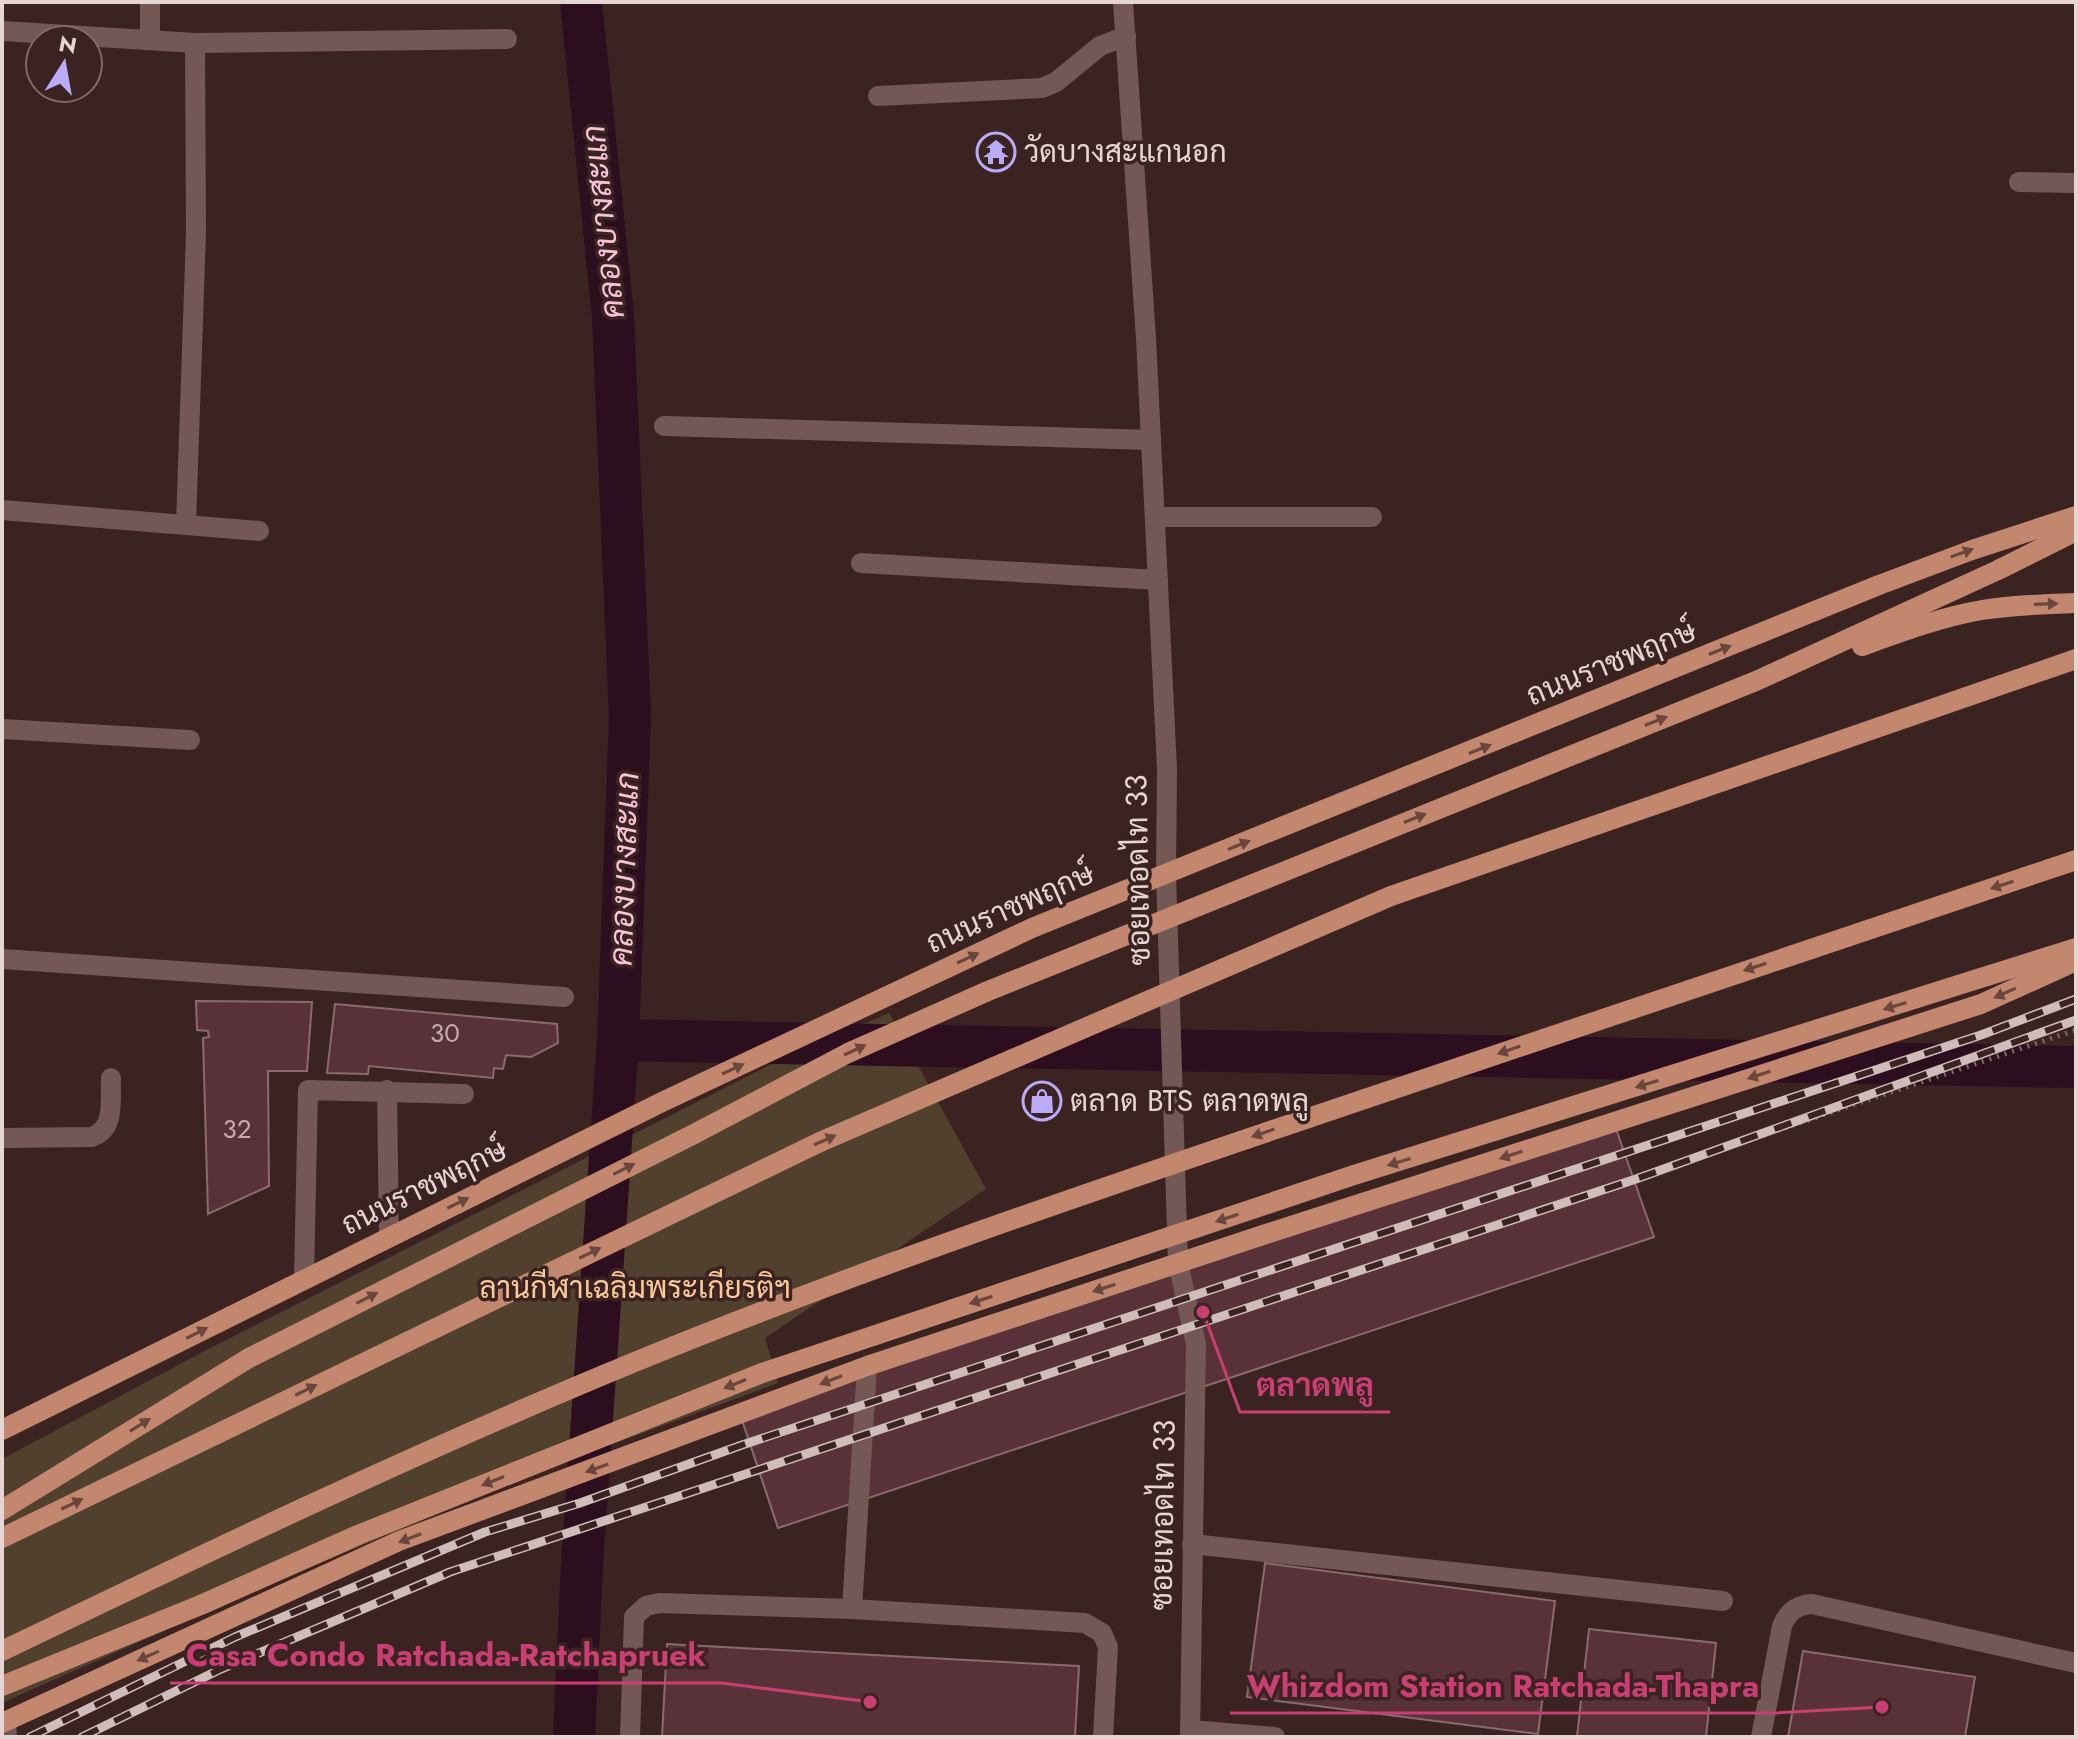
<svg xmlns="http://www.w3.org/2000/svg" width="2078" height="1739" viewBox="0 0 2078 1739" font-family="Jost,Sarabun,sans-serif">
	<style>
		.green { fill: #52402f }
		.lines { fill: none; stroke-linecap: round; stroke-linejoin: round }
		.canal { stroke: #2d0e1f; stroke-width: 42 }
		.building { fill: #593239; stroke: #886b6f; stroke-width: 2 }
		.path { stroke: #7d6866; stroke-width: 5; stroke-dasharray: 2 6; stroke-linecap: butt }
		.minor { stroke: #745855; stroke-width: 20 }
		.major { stroke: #c38770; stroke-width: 20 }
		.rail-casing { stroke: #cfbdbb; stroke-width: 9 }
		.rail { stroke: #3b2321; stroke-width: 6; stroke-dasharray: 18; stroke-linecap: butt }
		.oneway { fill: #6b463d }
		.labels { text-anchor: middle; stroke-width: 7; stroke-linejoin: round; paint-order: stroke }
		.number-label { font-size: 26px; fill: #c3acac }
		.poi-label { font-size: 30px; fill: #e6d5d3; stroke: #3b2321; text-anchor: start }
		.street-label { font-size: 30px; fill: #e6d5d3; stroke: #3b2321 }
		.park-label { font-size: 30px; fill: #fdc998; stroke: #3b2321 }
		.water-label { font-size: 32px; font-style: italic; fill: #f9c3dc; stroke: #3b2321 }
		.leader { fill: none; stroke: #c93e73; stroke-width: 3 }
		.callout-dot { fill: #c93e73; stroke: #3b2321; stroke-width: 3 }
		.callout-label { font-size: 32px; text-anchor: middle; font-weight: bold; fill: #c93e73; stroke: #3b2321; stroke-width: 7; stroke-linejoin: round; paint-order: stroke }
	</style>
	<rect width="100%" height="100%" fill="#3b2321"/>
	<polygon class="green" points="889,1013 986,1189 765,1338 778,1383 534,1473 240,1597 2,1703 2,1459 214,1346 778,1061"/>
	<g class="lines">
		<g class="canal">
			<polyline points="618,1040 2076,1067"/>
			<polyline points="574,1737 582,1565 618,1040 630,717 613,316 581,2"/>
		</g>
	</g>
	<g class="building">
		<polygon points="196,1001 312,1002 307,1071 268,1071 269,1186 208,1214 203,1038 209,1037 208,1031 197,1030"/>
		<polygon points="335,1004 557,1024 558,1043 531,1057 506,1055 503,1069 494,1068 493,1078 369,1066 368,1074 327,1073"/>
		<polygon points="1615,1126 1654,1237 778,1528 740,1414"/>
		<polygon points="1265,1563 1555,1601 1538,1734 1247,1697"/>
		<polygon points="1589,1629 1716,1643 1706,1737 1577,1737"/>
		<polygon points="667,1644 1079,1666 1075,1737 662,1737"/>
		<polygon points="1803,1651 1975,1677 1965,1737 1788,1737"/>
	</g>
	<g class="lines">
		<polyline class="path" points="1633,1179 2076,1030"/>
		<g class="minor">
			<polyline points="1123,2 1146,338 1167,769 1166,874 1178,1263 1196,1344 1190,1737"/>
			<polyline points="2,31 195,43 196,233 186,524"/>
			<polyline points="150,40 150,2"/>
			<polyline points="195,43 507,39"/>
			<polyline points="878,96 1042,88 1056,82 1100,46 1126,36"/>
			<polyline points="2019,182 2076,183"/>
			<polyline points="664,426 1151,440"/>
			<polyline points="2,510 259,531"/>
			<polyline points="1155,517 1372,517"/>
			<polyline points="861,563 1158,580"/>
			<polyline points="2,729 190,740"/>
			<polyline points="2,959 564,997"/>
			<polyline points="387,1090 389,1237"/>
			<path d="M2 1138 91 1137C116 1130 110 1100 111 1078"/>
			<polyline points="304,1279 308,1090 464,1094"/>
			<polyline points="1192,1544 1723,1601"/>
			<polyline points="852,1609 867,1366"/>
			<polyline points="6,1721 7,1737"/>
			<polyline points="1190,1730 1275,1737"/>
			<polyline points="630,1737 634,1617 646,1606 659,1603 852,1609 1085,1623 1102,1633 1108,1647 1103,1737"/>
			<path d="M1761 1737 1782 1626C1788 1611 1797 1605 1812 1604L2076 1663"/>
		</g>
		<g class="major">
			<path d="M1862 646C1901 632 1941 617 1982 610 2013 605 2045 604 2076 603"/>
			<polyline points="2,1430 662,1102 1032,928 1879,585 1972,550 2076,516"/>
			<polyline points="2,1510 249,1358 694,1134 848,1053 988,991 1756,681 1998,570 2076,531"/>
			<polyline points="2,1538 820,1142 1391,896 2076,659"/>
			<path d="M2 1651C214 1549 425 1448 642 1359 870 1266 1102 1188 1335 1109 1582 1026 1829 943 2076 860"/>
			<polyline points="2,1686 203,1604 358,1535 762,1373 1354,1175 2076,948"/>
			<polyline points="2,1723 399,1541 867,1366 1266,1234 1981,1004 2076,961"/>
		</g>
		<g class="rail-casing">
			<g id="rail">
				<polyline points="30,1737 235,1637 485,1532 580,1503 742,1445 1981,1035 2076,999"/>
				<polyline points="82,1737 221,1669 450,1572 1636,1179 2076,1020"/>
			</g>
		</g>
		<use href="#rail" class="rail"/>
	</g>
	<defs><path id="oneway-solid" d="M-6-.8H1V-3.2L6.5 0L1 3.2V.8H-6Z" transform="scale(2)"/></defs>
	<g class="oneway">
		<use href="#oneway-solid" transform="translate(1962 553) rotate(-20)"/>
		<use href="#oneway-solid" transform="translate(2046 604) rotate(-2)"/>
		<use href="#oneway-solid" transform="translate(1720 650) rotate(-22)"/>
		<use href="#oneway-solid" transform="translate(1656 721) rotate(-22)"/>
		<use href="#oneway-solid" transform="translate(1480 749) rotate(-22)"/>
		<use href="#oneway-solid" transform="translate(1415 818) rotate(-22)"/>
		<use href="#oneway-solid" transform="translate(1239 845) rotate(-22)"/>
		<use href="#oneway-solid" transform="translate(2002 885) rotate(162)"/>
		<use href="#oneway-solid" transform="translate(968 958) rotate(-25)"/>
		<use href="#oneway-solid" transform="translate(1755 967) rotate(162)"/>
		<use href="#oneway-solid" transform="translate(2005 993) rotate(156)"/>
		<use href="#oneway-solid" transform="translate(1895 1006) rotate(163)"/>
		<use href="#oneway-solid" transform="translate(855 1050) rotate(-25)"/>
		<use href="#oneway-solid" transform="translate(1509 1050) rotate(161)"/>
		<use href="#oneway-solid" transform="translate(733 1069) rotate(-25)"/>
		<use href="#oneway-solid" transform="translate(1759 1075) rotate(162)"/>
		<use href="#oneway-solid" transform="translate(1647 1084) rotate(163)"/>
		<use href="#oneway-solid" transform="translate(1263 1133) rotate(161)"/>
		<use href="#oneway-solid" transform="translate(825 1140) rotate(-24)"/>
		<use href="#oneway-solid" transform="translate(1511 1155) rotate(162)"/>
		<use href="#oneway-solid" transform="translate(1399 1162) rotate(163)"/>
		<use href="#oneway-solid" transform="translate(624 1169) rotate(-27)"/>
		<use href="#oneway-solid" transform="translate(458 1203) rotate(-26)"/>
		<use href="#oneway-solid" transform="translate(1227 1218) rotate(162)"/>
		<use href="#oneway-solid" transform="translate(590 1253) rotate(-26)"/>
		<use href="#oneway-solid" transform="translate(1104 1288) rotate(162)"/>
		<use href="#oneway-solid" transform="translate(367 1298) rotate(-27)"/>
		<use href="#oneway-solid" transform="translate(981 1300) rotate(162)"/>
		<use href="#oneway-solid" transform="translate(197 1333) rotate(-27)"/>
		<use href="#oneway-solid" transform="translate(831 1380) rotate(159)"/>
		<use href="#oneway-solid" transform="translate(735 1384) rotate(158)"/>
		<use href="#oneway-solid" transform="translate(306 1390) rotate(-26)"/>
		<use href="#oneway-solid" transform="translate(140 1425) rotate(-32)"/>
		<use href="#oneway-solid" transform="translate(597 1468) rotate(160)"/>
		<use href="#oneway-solid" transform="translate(493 1481) rotate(158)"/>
		<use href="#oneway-solid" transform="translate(72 1504) rotate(-26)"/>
		<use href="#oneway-solid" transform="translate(410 1538) rotate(159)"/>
		<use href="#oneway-solid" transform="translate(148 1656) rotate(156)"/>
	</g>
	<defs>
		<g id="temple-ring" transform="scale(2)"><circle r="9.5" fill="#3b2321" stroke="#b9abf7" stroke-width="1.5"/><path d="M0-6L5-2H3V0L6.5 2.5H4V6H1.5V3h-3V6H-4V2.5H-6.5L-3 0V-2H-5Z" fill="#b9abf7"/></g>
		<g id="shop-ring" transform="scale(2)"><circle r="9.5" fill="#3b2321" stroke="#b9abf7" stroke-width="1.5"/><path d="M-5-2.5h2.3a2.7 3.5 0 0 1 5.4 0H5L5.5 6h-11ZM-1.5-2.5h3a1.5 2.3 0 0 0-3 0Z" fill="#b9abf7"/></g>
	</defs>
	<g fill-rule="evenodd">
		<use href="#temple-ring" x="996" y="152"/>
		<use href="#shop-ring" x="1042" y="1101"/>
	</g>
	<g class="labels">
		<g class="number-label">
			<text x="445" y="1042">30</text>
			<text x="237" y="1138">32</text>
		</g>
		<g class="poi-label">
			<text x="1024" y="162">วัดบางสะแกนอก</text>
			<text x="1070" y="1111">ตลาด BTS ตลาดพลู</text>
		</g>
		<g class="street-label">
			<text transform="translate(1611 663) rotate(-22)" y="10">ถนนราชพฤกษ์</text>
			<text transform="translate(1138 870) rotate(-91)" y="10">ซอยเทอดไท 33</text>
			<text transform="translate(1010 908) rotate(-24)" y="10">ถนนราชพฤกษ์</text>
			<text transform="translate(424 1187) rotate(-26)" y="10">ถนนราชพฤกษ์</text>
			<text transform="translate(1163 1515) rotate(-89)" y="10">ซอยเทอดไท 33</text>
		</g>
		<g class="park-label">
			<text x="635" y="1298">ลานกีฬาเฉลิมพระเกียรติฯ</text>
		</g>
		<g class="water-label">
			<text transform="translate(603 222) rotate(-96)" y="11">คลองบางสะแก</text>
			<text transform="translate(624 869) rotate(-88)" y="11">คลองบางสะแก</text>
		</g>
	</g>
	<path class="leader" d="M1203 1312L1240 1412H1390M870 1702L722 1683H170M1882 1707L1775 1713H1230"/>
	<g class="callout-dot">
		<circle cx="1203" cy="1312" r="8"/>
		<circle cx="870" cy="1702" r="8"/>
		<circle cx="1882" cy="1707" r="8"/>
	</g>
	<g class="callout-label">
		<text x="1315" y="1396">ตลาดพลู</text>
		<text x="446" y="1666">Casa Condo Ratchada-Ratchapruek</text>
		<text x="1503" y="1697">Whizdom Station Ratchada-Thapra</text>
	</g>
	<rect width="2078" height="1739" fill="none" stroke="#e6d5d3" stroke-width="8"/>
	<g transform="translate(64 64) rotate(11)"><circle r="38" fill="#3b2321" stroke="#7f6a68" stroke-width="2"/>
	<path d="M0-6L14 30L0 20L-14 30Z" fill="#b9abf7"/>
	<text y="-12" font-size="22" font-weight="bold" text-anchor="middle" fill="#e6d5d3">N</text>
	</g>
</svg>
